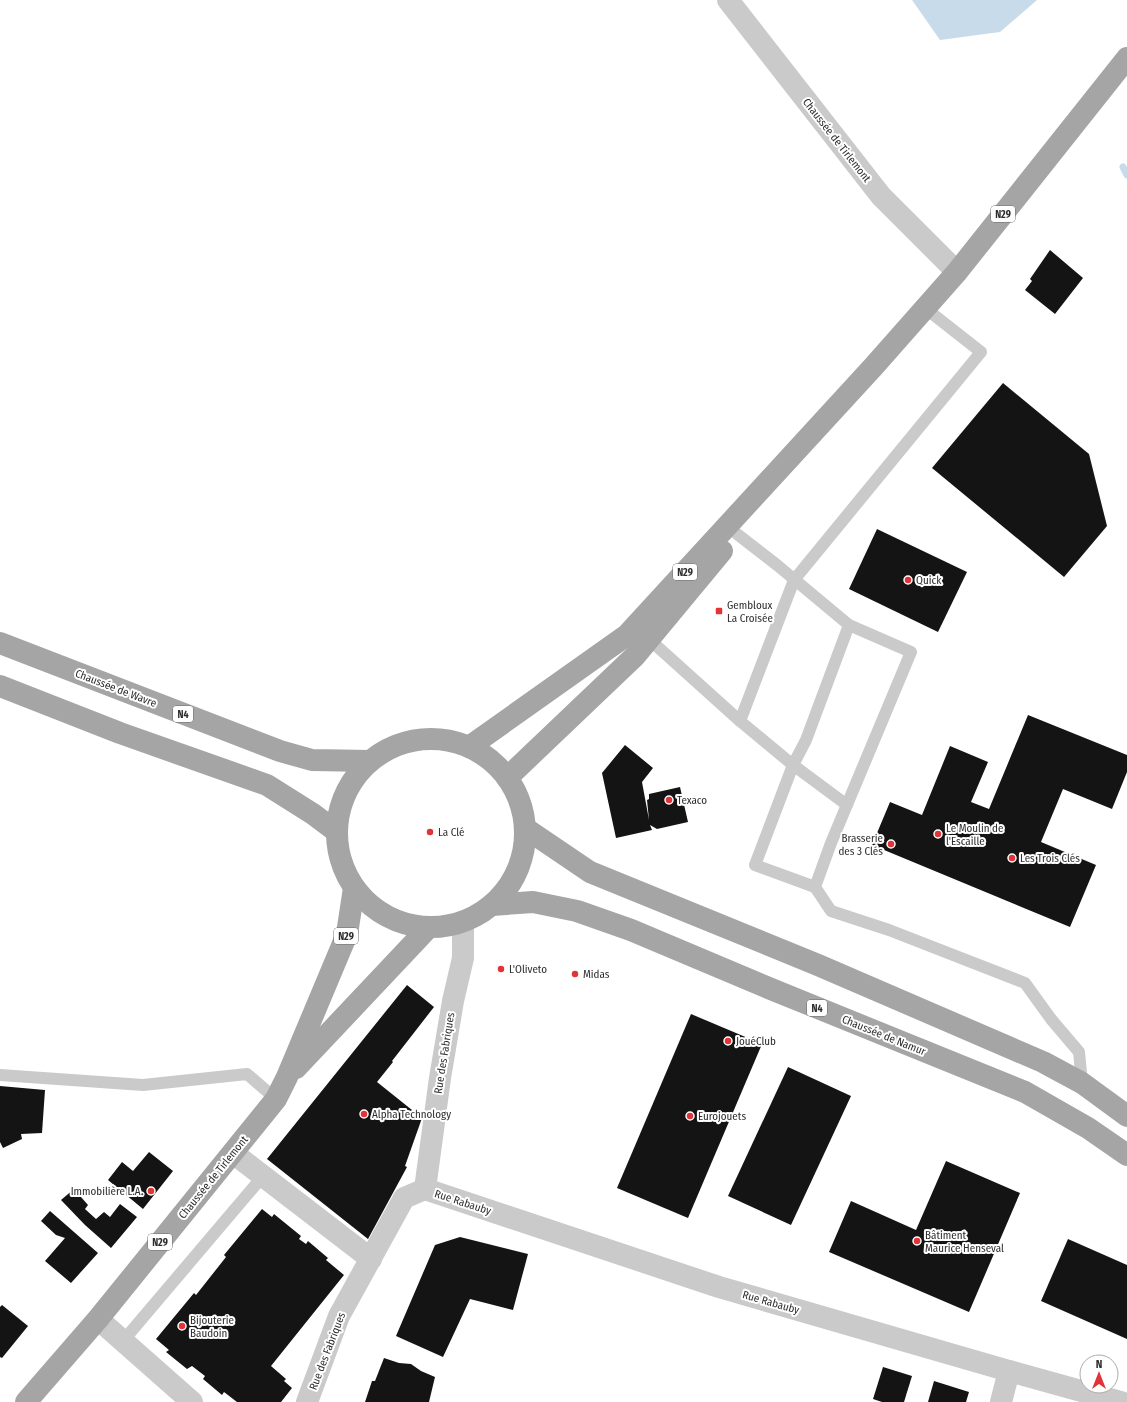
<svg xmlns="http://www.w3.org/2000/svg" width="1127" height="1402" viewBox="0 0 1127 1402" font-family="'Fira Sans Condensed',sans-serif">
	<style>
		.water { fill: #c8dbea }
		.lines { fill: none; stroke-linecap: round; stroke-linejoin: round }
		.stream { stroke: #c8dbea; stroke-width: 7 }
		.building { fill: #141414 }
		.lane { stroke: #cacaca; stroke-width: 12 }
		.street { stroke: #cacaca; stroke-width: 22 }
		.primary { stroke: #a5a5a5; stroke-width: 22 }
		.poi-dot { fill: #e03439; stroke: #fff; stroke-width: 1.5 }
		.labels { text-anchor: middle; stroke-width: 4; stroke-linejoin: round; paint-order: stroke }
		.shield { fill: #fff; stroke: #6c6c6c; stroke-width: 1 }
		.shield-label { font-size: 10px; font-weight: bold; fill: #2d2d2d }
		.street-label { font-size: 11px; fill: #2d2d2d; stroke: #fff }
		.poi-label { font-size: 11px; fill: #2d2d2d; stroke: #fff; text-anchor: start }
	</style>
	<rect width="100%" height="100%" fill="#fff"/>
	<polygon class="water" points="912,0 1037,0 1000,32 940,40"/>
	<g class="lines">
		<polyline class="stream" points="1123,167 1127,175"/>
	</g>
	<g class="building">
		<polygon points="1050,250 1083,278 1055,314 1025,290 1032,281 1030,279"/>
		<polygon points="1003,383 1089,454 1107,526 1064,577 932,468"/>
		<polygon points="877,529 967,572 938,632 849,589"/>
		<polygon points="1028,715 1127,755 1127,772 1112,809 1063,789 1041,842 1096,865 1070,927 872,845 890,802 922,815 950,746 988,762 971,802 989,809"/>
		<polygon points="625,745 653,768 642,782 649,820 647,800 649,799 649,794 680,787 688,822 657,829 650,825 652,830 616,838 602,773"/>
		<polygon points="407,985 434,1007 392,1061 393,1062 377,1082 422,1118 405,1166 407,1167 368,1239 267,1159"/>
		<polygon points="691,1014 762,1044 688,1218 617,1188"/>
		<polygon points="788,1067 851,1096 791,1225 728,1196"/>
		<polygon points="0,1086 45,1090 42,1133 21,1134 22,1139 3,1148 0,1142"/>
		<polygon points="149,1152 173,1171 143,1209 108,1180 122,1162 133,1171"/>
		<polygon points="946,1161 1020,1193 969,1312 829,1252 851,1201 916,1230"/>
		<polygon points="74,1189 88,1205 85,1209 96,1219 104,1212 110,1217 120,1204 137,1217 111,1248 85,1225 61,1200"/>
		<polygon points="262,1209 272,1217 274,1214 301,1236 299,1239 306,1244 308,1241 328,1258 326,1260 344,1275 271,1366 286,1379 284,1381 292,1388 281,1402 237,1402 224,1392 222,1395 203,1379 205,1376 192,1366 187,1369 166,1352 169,1350 156,1339 194,1293 196,1295 226,1257 224,1255"/>
		<polygon points="50,1211 98,1253 71,1283 45,1261 65,1238 56,1235 41,1221"/>
		<polygon points="460,1237 528,1254 513,1310 470,1299 443,1357 396,1336 435,1245"/>
		<polygon points="1068,1239 1127,1265 1127,1339 1041,1301"/>
		<polygon points="2,1305 28,1326 2,1358 0,1357 0,1307"/>
		<polygon points="384,1358 399,1363 411,1364 421,1371 435,1377 429,1402 365,1402 372,1381 375,1381"/>
		<polygon points="883,1367 912,1376 904,1402 882,1402 873,1399"/>
		<polygon points="934,1381 969,1392 966,1402 928,1402"/>
	</g>
	<g class="lines">
		<g class="lane">
			<polyline points="737,534 777,565 849,625 911,652 831,843 815,887 831,911 889,930 1025,983 1051,1019 1079,1052 1082,1083"/>
			<polyline points="650,640 740,721 793,765 847,805"/>
			<polyline points="740,721 794,580 981,352 925,308"/>
			<polyline points="815,887 755,865 793,765 806,740 849,625"/>
			<polyline points="0,1075 143,1085 247,1074 276,1099"/>
			<polyline points="123,1341 263,1176"/>
		</g>
		<g class="street">
			<polyline points="728,0 881,196 957,272"/>
			<polyline points="233,1153 371,1259"/>
			<polyline points="425,1189 719,1287 1009,1371 1121,1402"/>
			<polyline points="425,1189 440,1078 453,1001 463,958 463,922"/>
			<polyline points="98,1319 192,1402"/>
			<polyline points="307,1402 339,1316 404,1198 425,1189"/>
			<polyline points="1001,1402 1009,1371"/>
		</g>
		<g class="primary">
			<polyline points="0,643 280,751 312,760 370,761"/>
			<polyline points="0,686 120,733 267,785 313,814 337,832"/>
			<circle cx="431" cy="833" r="94"/>
			<polyline points="469,747 627,635 874,366 957,272 1127,58"/>
			<polyline points="507,778 635,656 722,551"/>
			<polyline points="525,828 590,872 818,965 1043,1062 1082,1083 1127,1116"/>
			<polyline points="492,905 533,902 577,911 631,930 771,989 1025,1092 1088,1128 1127,1155"/>
			<polyline points="296,1068 429,927"/>
			<polyline points="26,1402 98,1319 276,1099 287,1077 347,934 354,888"/>
		</g>
	</g>
	<g class="poi-dot">
		<circle cx="908" cy="580" r="4"/>
		<rect x="715" y="607" width="8" height="8" rx="2"/>
		<circle cx="669" cy="800" r="4"/>
		<circle cx="430" cy="832" r="4"/>
		<circle cx="938" cy="834" r="4"/>
		<circle cx="891" cy="844" r="4"/>
		<circle cx="1012" cy="858" r="4"/>
		<circle cx="501" cy="969" r="4"/>
		<circle cx="575" cy="974" r="4"/>
		<circle cx="728" cy="1041" r="4"/>
		<circle cx="364" cy="1114" r="4"/>
		<circle cx="690" cy="1116" r="4"/>
		<circle cx="151" cy="1191" r="4"/>
		<circle cx="917" cy="1241" r="4"/>
		<circle cx="182" cy="1326" r="4"/>
	</g>
	<g class="labels">
		<g class="shield">
			<rect x="991" y="206" width="24" height="16" rx="3"/>
			<rect x="673" y="564" width="24" height="16" rx="3"/>
			<rect x="173" y="706" width="20" height="16" rx="3"/>
			<rect x="334" y="928" width="24" height="16" rx="3"/>
			<rect x="807" y="1000" width="20" height="16" rx="3"/>
			<rect x="148" y="1234" width="24" height="16" rx="3"/>
		</g>
		<g class="shield-label">
			<text x="1003" y="218">N29</text>
			<text x="685" y="576">N29</text>
			<text x="183" y="718">N4</text>
			<text x="346" y="940">N29</text>
			<text x="817" y="1012">N4</text>
			<text x="160" y="1246">N29</text>
		</g>
		<g class="street-label">
			<text transform="translate(837 140) rotate(52)" y="4">Chaussée de Tirlemont</text>
			<text transform="translate(116 688) rotate(21)" y="4">Chaussée de Wavre</text>
			<text transform="translate(884 1035) rotate(22)" y="4">Chaussée de Namur</text>
			<text transform="translate(444 1053) rotate(-81)" y="4">Rue des Fabriques</text>
			<text transform="translate(213 1177) rotate(-51)" y="4">Chaussée de Tirlemont</text>
			<text transform="translate(463 1202) rotate(18)" y="4">Rue Rabauby</text>
			<text transform="translate(771 1302) rotate(16)" y="4">Rue Rabauby</text>
			<text transform="translate(327 1351) rotate(-69)" y="4">Rue des Fabriques</text>
		</g>
		<g class="poi-label">
			<text x="916" y="584">Quick</text>
			<text x="727" y="609">Gembloux<tspan x="727" dy="13">La Croisée</tspan></text>
			<text x="677" y="804">Texaco</text>
			<text x="946" y="832">Le Moulin de<tspan x="946" dy="13">l'Escaille</tspan></text>
			<text x="438" y="836">La Clé</text>
			<text x="883" y="842" text-anchor="end">Brasserie<tspan x="883" dy="13">des 3 Clés</tspan></text>
			<text x="1020" y="862">Les Trois Clés</text>
			<text x="509" y="973">L'Oliveto</text>
			<text x="583" y="978">Midas</text>
			<text x="736" y="1045">JouéClub</text>
			<text x="372" y="1118">Alpha Technology</text>
			<text x="698" y="1120">Eurojouets</text>
			<text x="143" y="1195" text-anchor="end">Immobilière L.A.</text>
			<text x="925" y="1239">Bâtiment<tspan x="925" dy="13">Maurice Henseval</tspan></text>
			<text x="190" y="1324">Bijouterie<tspan x="190" dy="13">Baudoin</tspan></text>
		</g>
	</g>
	<g transform="translate(1099 1374)"><circle r="19" fill="#ffffff" stroke="#ababab"/>
	<path d="M0-3L7 15L0 10L-7 15Z" fill="#e03439"/>
	<text y="-6" font-size="11" font-weight="bold" text-anchor="middle" fill="#2d2d2d">N</text>
	</g>
</svg>
